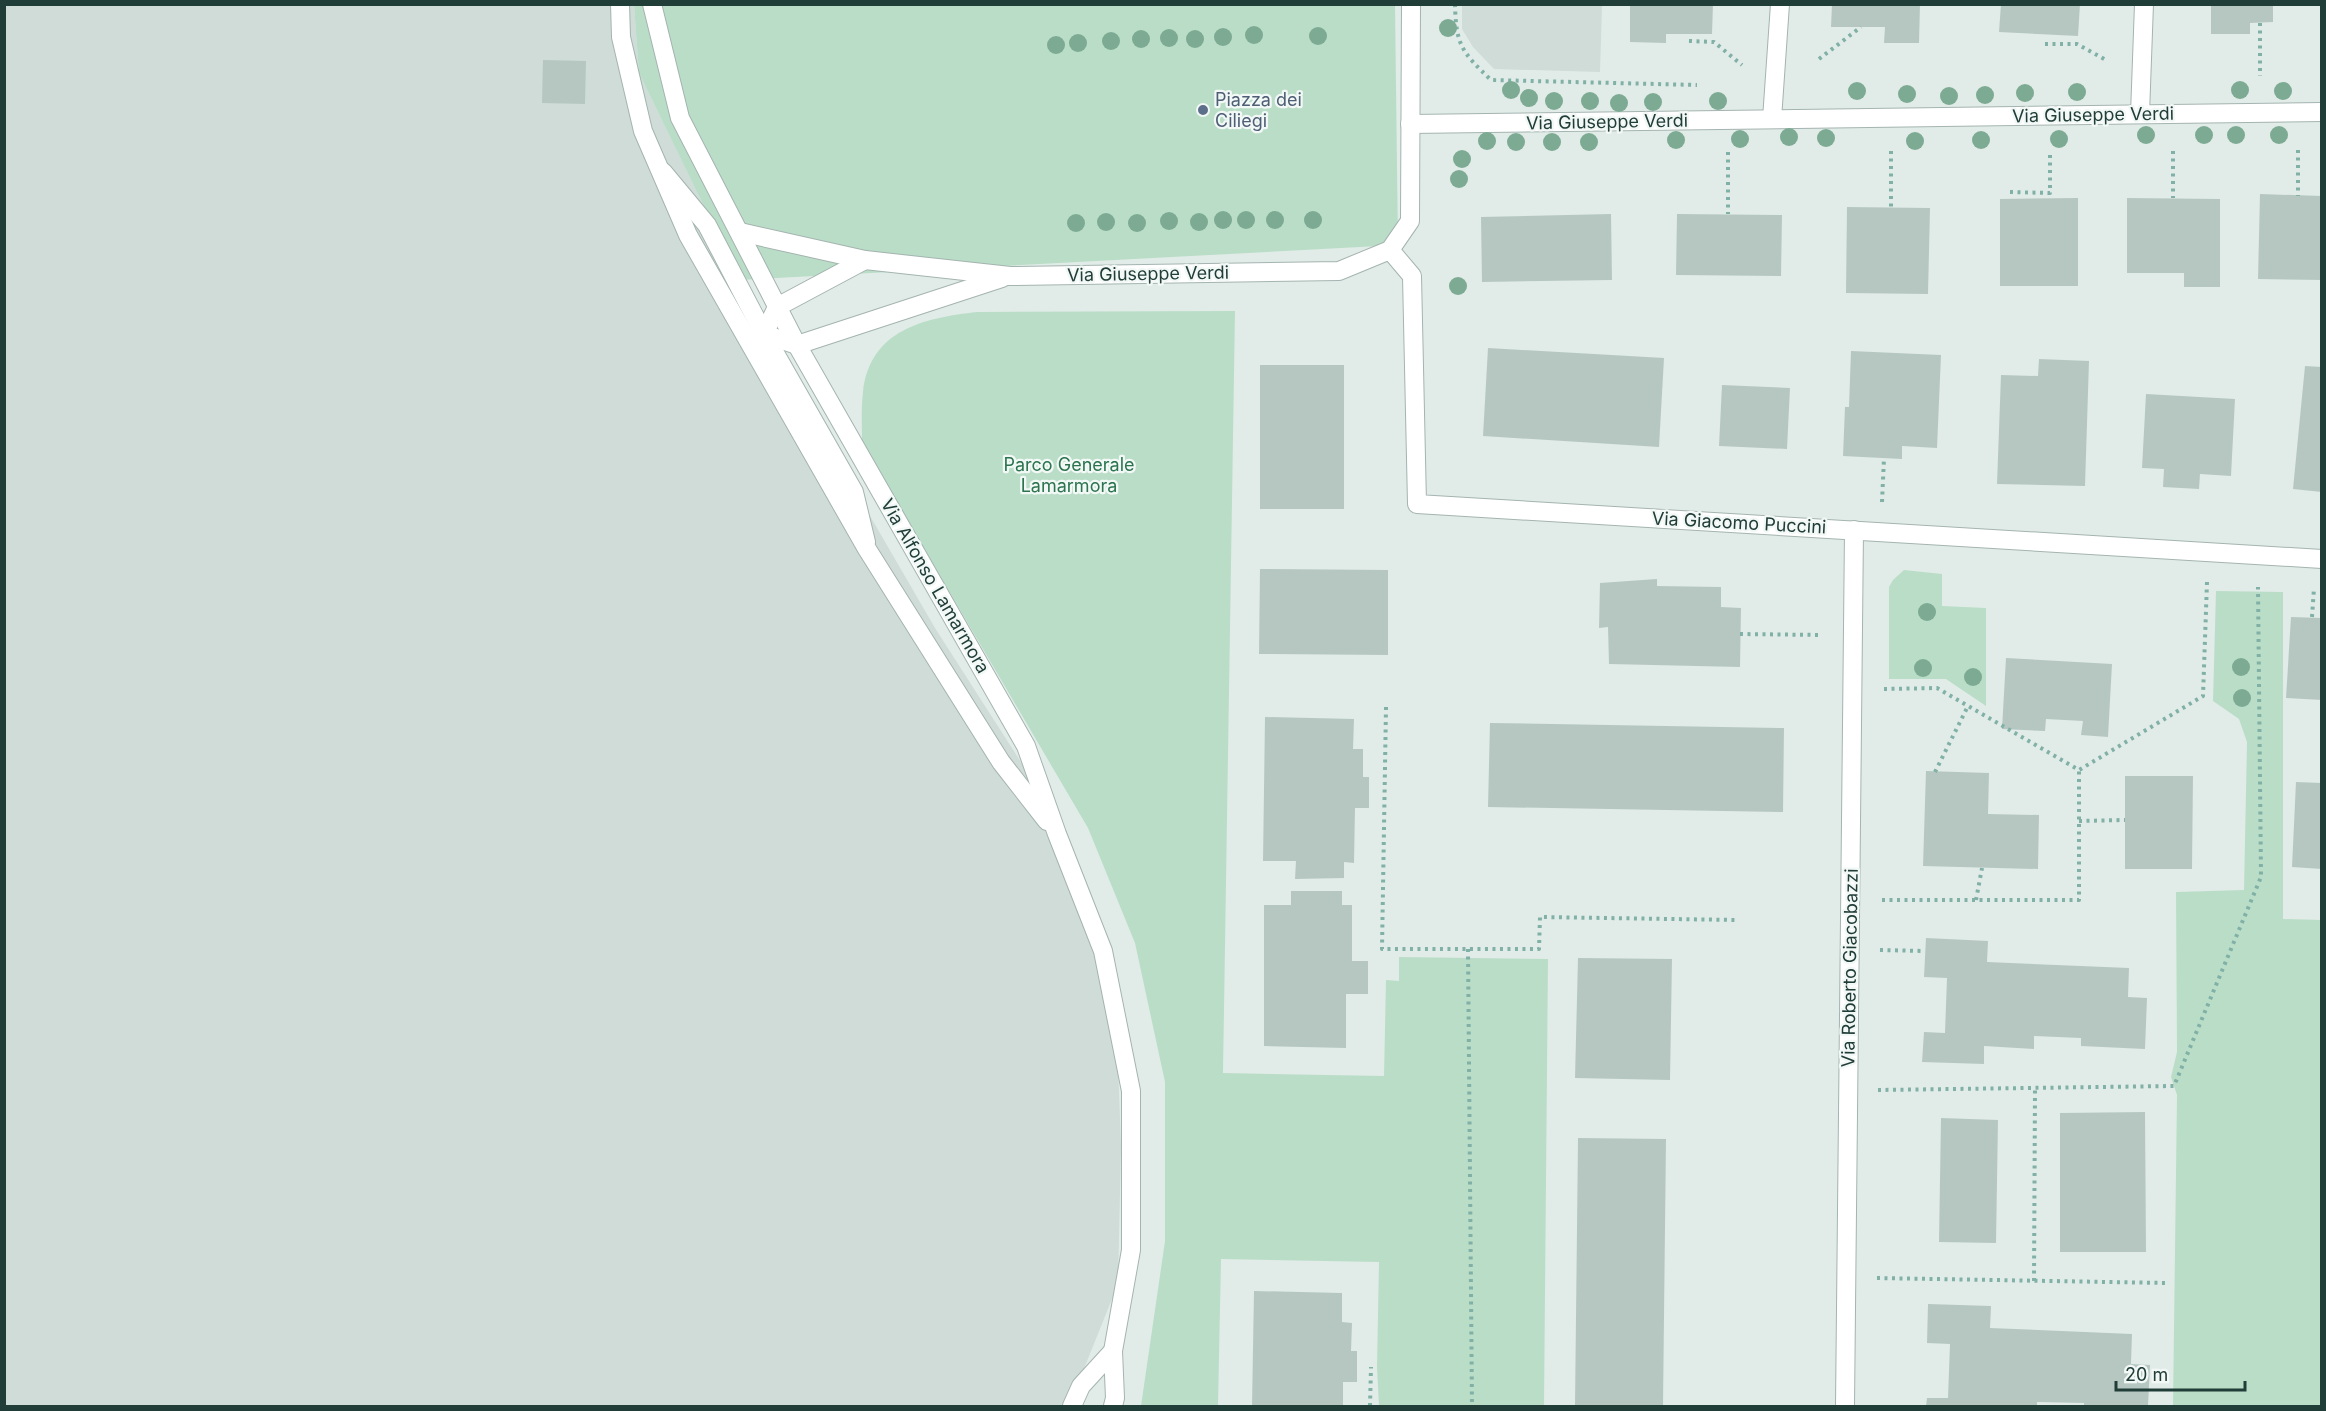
<svg xmlns="http://www.w3.org/2000/svg" width="2326" height="1411" viewBox="0 0 2326 1411" font-family="Inter,sans-serif">
	<style>
		.built { fill: #cfdcd7 }
		.green { fill: #baddc7 }
		.building { fill: #b6c7c1 }
		.lines { fill: none; stroke-linecap: round; stroke-linejoin: round }
		.minor-casing { stroke: #a4b4b0; stroke-width: 20 }
		.tertiary-casing { stroke: #a4b4b0; stroke-width: 20 }
		.path { stroke: #81b0a6; stroke-width: 4; stroke-dasharray: 3 4.5; stroke-linecap: butt }
		.minor { stroke: #fff; stroke-width: 18 }
		.tertiary { stroke: #fff; stroke-width: 18 }
		.tree { fill: #7daa93 }
		.service-dot { fill: #5c6f8a; stroke: #f2f8f6; stroke-width: 2 }
		.labels { text-anchor: middle; stroke-width: 4.5; stroke-linejoin: round; paint-order: stroke }
		.service-label { font-size: 18px; fill: #4e5e75; stroke: #f2f8f6; text-anchor: start }
		.street-label { font-size: 18px; fill: #213d38; stroke: #f2f8f6 }
		.park-label { font-size: 18px; fill: #2b744e; stroke: #f2f8f6 }
	</style>
	<rect width="100%" height="100%" fill="#e1ece8"/>
	<g class="built">
		<polygon points="5,5 634,5 639,73 779,359 935,628 1035,784 1116,1010 1121,1146 1118,1284 1069,1406 5,1406"/>
		<polygon points="1462,5 1602,5 1600,72 1494,69 1473,47 1462,29"/>
	</g>
	<g class="green">
		<polygon points="634,5 1395,5 1398,245 740,280 639,73"/>
		<path d="M1235 311 1223 1073 1384 1076 1386 980 1399 981V957L1548 959 1544 1406H1379L1377 1367 1379 1262 1221 1259 1218 1406H1141L1165 1241V1082L1135 943 1088 828 862 443C862 426 861 409 863 392 870 329 925 318 977 312Z"/>
		<polygon points="1904,570 1942,574 1942,606 1986,608 1986,706 1946,679 1889,679 1889,587 1893,580"/>
		<polygon points="2216,591 2283,592 2283,919 2322,920 2321,1406 2173,1406 2177,1095 2171,1077 2177,1052 2176,892 2244,890 2247,742 2239,719 2213,701"/>
	</g>
	<g class="building">
		<polygon points="1630,4 1713,4 1712,34 1666,34 1666,43 1630,42"/>
		<polygon points="1832,4 1920,4 1919,43 1884,43 1885,27 1831,27"/>
		<polygon points="2001,4 2080,4 2078,36 1999,32"/>
		<polygon points="2211,4 2273,4 2273,22 2250,23 2250,34 2211,34"/>
		<polygon points="543,60 586,61 585,104 542,103"/>
		<polygon points="2260,194 2322,196 2322,280 2258,279"/>
		<polygon points="2078,198 2078,286 2000,286 2000,199"/>
		<polygon points="2127,198 2220,199 2220,287 2184,287 2184,273 2127,273"/>
		<polygon points="1847,207 1930,208 1928,294 1846,293"/>
		<polygon points="1611,214 1612,280 1482,282 1481,217"/>
		<polygon points="1677,214 1782,215 1781,276 1676,275"/>
		<polygon points="1488,348 1664,358 1659,447 1483,436"/>
		<polygon points="1851,351 1941,355 1937,448 1902,446 1902,459 1843,456 1845,407 1849,407"/>
		<polygon points="2039,359 2089,361 2085,486 1997,484 2001,375 2038,376"/>
		<rect x="1260" y="365" width="84" height="144"/>
		<polygon points="2305,366 2322,367 2322,492 2293,489"/>
		<polygon points="1722,385 1790,388 1787,449 1719,446"/>
		<polygon points="2146,394 2235,399 2231,476 2200,474 2199,489 2163,487 2164,469 2142,468"/>
		<polygon points="1260,569 1388,570 1388,655 1259,654"/>
		<polygon points="1657,579 1657,586 1721,587 1721,607 1741,608 1740,667 1609,664 1608,627 1599,628 1600,583"/>
		<polygon points="2291,617 2322,618 2322,700 2286,698"/>
		<polygon points="2006,658 2112,664 2108,737 2081,735 2083,721 2046,719 2045,731 2002,729"/>
		<polygon points="1265,717 1354,719 1353,749 1363,749 1363,777 1369,777 1369,808 1355,808 1354,863 1344,862 1344,878 1295,879 1296,861 1263,861"/>
		<polygon points="1490,723 1784,728 1783,812 1488,807"/>
		<polygon points="1926,771 1989,773 1988,814 2039,815 2038,869 1923,866"/>
		<polygon points="2125,776 2193,776 2192,869 2125,869"/>
		<polygon points="2296,782 2322,783 2322,869 2292,867"/>
		<polygon points="1291,891 1342,891 1342,905 1352,905 1352,961 1368,961 1368,994 1346,994 1346,1048 1264,1046 1264,905 1291,905"/>
		<polygon points="1926,938 1988,941 1987,962 2129,968 2128,997 2147,998 2145,1049 2081,1046 2081,1038 2034,1036 2034,1049 1984,1046 1984,1064 1922,1062 1924,1032 1945,1033 1947,978 1924,977"/>
		<polygon points="1578,958 1672,959 1670,1080 1575,1078"/>
		<polygon points="2145,1112 2146,1252 2060,1252 2060,1113"/>
		<polygon points="1941,1118 1998,1120 1996,1243 1939,1242"/>
		<polygon points="1578,1138 1666,1139 1663,1406 1575,1406"/>
		<polygon points="1254,1291 1342,1293 1342,1322 1352,1323 1351,1351 1357,1351 1357,1382 1343,1382 1343,1406 1252,1406"/>
		<polygon points="1928,1304 1991,1306 1990,1328 2132,1334 2131,1364 2150,1365 2148,1406 2084,1406 2084,1403 2037,1402 2037,1406 1926,1406 1927,1398 1948,1398 1950,1344 1927,1343"/>
	</g>
	<g class="lines">
		<g class="minor-casing">
			<g id="minor">
				<polyline points="2140,114 2144,4"/>
				<polyline points="1772,119 1780,4"/>
				<polyline points="1410,124 2322,112"/>
				<polyline points="663,172 707,225 764,334 854,492 866,542"/>
				<polyline points="740,232 865,260 1010,276 1339,271 1390,250 1410,221 1411,4"/>
				<polyline points="1390,250 1412,276 1417,504 2322,559"/>
				<polyline points="764,334 797,345 1002,278"/>
				<polyline points="764,334 777,307 865,260"/>
				<polyline points="1845,1406 1854,530"/>
			</g>
		</g>
		<g class="tertiary-casing">
			<g id="tertiary">
				<polyline points="620,4 621,37 643,131 688,235 867,549 1001,762 1047,821"/>
				<polyline points="652,4 680,118 797,345 1026,746 1057,834 1103,951 1131,1091 1131,1250 1113,1351 1115,1398 1113,1406"/>
				<polyline points="1072,1406 1081,1386 1113,1351"/>
			</g>
		</g>
		<g class="path">
			<path d="M1455 4C1456 46 1462 52 1491 80L1697 85"/>
			<polyline points="2260,23 2260,76"/>
			<polyline points="1689,41 1714,42 1742,65"/>
			<polyline points="2045,44 2077,44 2106,60"/>
			<polyline points="1819,59 1861,27"/>
			<polyline points="2298,150 2298,196"/>
			<polyline points="1891,151 1891,207"/>
			<polyline points="2173,151 2173,198"/>
			<polyline points="1728,152 1728,214"/>
			<polyline points="2010,192 2050,193 2050,151"/>
			<polyline points="1882,502 1884,458"/>
			<polyline points="2312,617 2314,588"/>
			<polyline points="1740,634 1822,635"/>
			<polyline points="1884,689 1937,688 2079,770 2203,696 2207,582"/>
			<polyline points="1386,707 1382,949 1539,949 1540,917 1737,920"/>
			<polyline points="1935,772 1968,706"/>
			<polyline points="2079,821 2125,820"/>
			<polyline points="1882,900 2079,900 2079,770"/>
			<polyline points="1976,900 1982,868"/>
			<polyline points="1468,949 1472,1406"/>
			<polyline points="1880,950 1925,951"/>
			<polyline points="1878,1090 2174,1086 2261,877 2258,587"/>
			<polyline points="1877,1278 2167,1283"/>
			<polyline points="2034,1281 2035,1088"/>
			<polyline points="1370,1406 1371,1367"/>
		</g>
		<use href="#minor" class="minor"/>
		<use href="#tertiary" class="tertiary"/>
	</g>
	<g class="tree">
		<circle cx="1448" cy="28" r="9"/>
		<circle cx="1254" cy="35" r="9"/>
		<circle cx="1318" cy="36" r="9"/>
		<circle cx="1223" cy="37" r="9"/>
		<circle cx="1169" cy="38" r="9"/>
		<circle cx="1141" cy="39" r="9"/>
		<circle cx="1195" cy="39" r="9"/>
		<circle cx="1111" cy="41" r="9"/>
		<circle cx="1078" cy="43" r="9"/>
		<circle cx="1056" cy="45" r="9"/>
		<circle cx="1511" cy="90" r="9"/>
		<circle cx="2240" cy="90" r="9"/>
		<circle cx="1857" cy="91" r="9"/>
		<circle cx="2283" cy="91" r="9"/>
		<circle cx="2077" cy="92" r="9"/>
		<circle cx="2025" cy="93" r="9"/>
		<circle cx="1907" cy="94" r="9"/>
		<circle cx="1985" cy="95" r="9"/>
		<circle cx="1949" cy="96" r="9"/>
		<circle cx="1529" cy="98" r="9"/>
		<circle cx="1554" cy="101" r="9"/>
		<circle cx="1590" cy="101" r="9"/>
		<circle cx="1718" cy="101" r="9"/>
		<circle cx="1653" cy="102" r="9"/>
		<circle cx="1619" cy="103" r="9"/>
		<circle cx="2146" cy="135" r="9"/>
		<circle cx="2204" cy="135" r="9"/>
		<circle cx="2236" cy="135" r="9"/>
		<circle cx="2279" cy="135" r="9"/>
		<circle cx="1789" cy="137" r="9"/>
		<circle cx="1826" cy="138" r="9"/>
		<circle cx="1740" cy="139" r="9"/>
		<circle cx="2059" cy="139" r="9"/>
		<circle cx="1676" cy="140" r="9"/>
		<circle cx="1981" cy="140" r="9"/>
		<circle cx="1487" cy="141" r="9"/>
		<circle cx="1915" cy="141" r="9"/>
		<circle cx="1516" cy="142" r="9"/>
		<circle cx="1552" cy="142" r="9"/>
		<circle cx="1589" cy="142" r="9"/>
		<circle cx="1462" cy="159" r="9"/>
		<circle cx="1459" cy="179" r="9"/>
		<circle cx="1223" cy="220" r="9"/>
		<circle cx="1246" cy="220" r="9"/>
		<circle cx="1275" cy="220" r="9"/>
		<circle cx="1313" cy="220" r="9"/>
		<circle cx="1169" cy="221" r="9"/>
		<circle cx="1106" cy="222" r="9"/>
		<circle cx="1199" cy="222" r="9"/>
		<circle cx="1076" cy="223" r="9"/>
		<circle cx="1137" cy="223" r="9"/>
		<circle cx="1458" cy="286" r="9"/>
		<circle cx="1927" cy="612" r="9"/>
		<circle cx="2241" cy="667" r="9"/>
		<circle cx="1923" cy="668" r="9"/>
		<circle cx="1973" cy="677" r="9"/>
		<circle cx="2242" cy="698" r="9"/>
	</g>
	<circle class="service-dot" cx="1203" cy="110" r="6"/>
	<g class="labels">
		<g class="service-label">
			<text x="1215" y="106">Piazza dei<tspan x="1215" dy="21">Ciliegi</tspan></text>
		</g>
		<g class="street-label">
			<text transform="translate(2093 115) rotate(-1)" y="6">Via Giuseppe Verdi</text>
			<text transform="translate(1607 122) rotate(-1)" y="6">Via Giuseppe Verdi</text>
			<text transform="translate(1148 274) rotate(-1)" y="6">Via Giuseppe Verdi</text>
			<text transform="translate(1739 523) rotate(3)" y="6">Via Giacomo Puccini</text>
			<text transform="translate(935 586) rotate(60)" y="6">Via Alfonso Lamarmora</text>
			<text transform="translate(1850 968) rotate(-89)" y="6">Via Roberto Giacobazzi</text>
		</g>
		<g class="park-label">
			<text x="1069" y="471">Parco Generale<tspan x="1069" dy="21">Lamarmora</tspan></text>
		</g>
	</g>
	<rect width="2326" height="1411" fill="none" stroke="#213d38" stroke-width="12"/>
	<path d="M2116 1381v9h129v-9" fill="none" stroke="#213d38" stroke-width="3"/>
	<text x="2125" y="1381" font-size="18" fill="#213d38" stroke="#f2f8f6" stroke-width="4.5" paint-order="stroke">20 m</text>
</svg>
